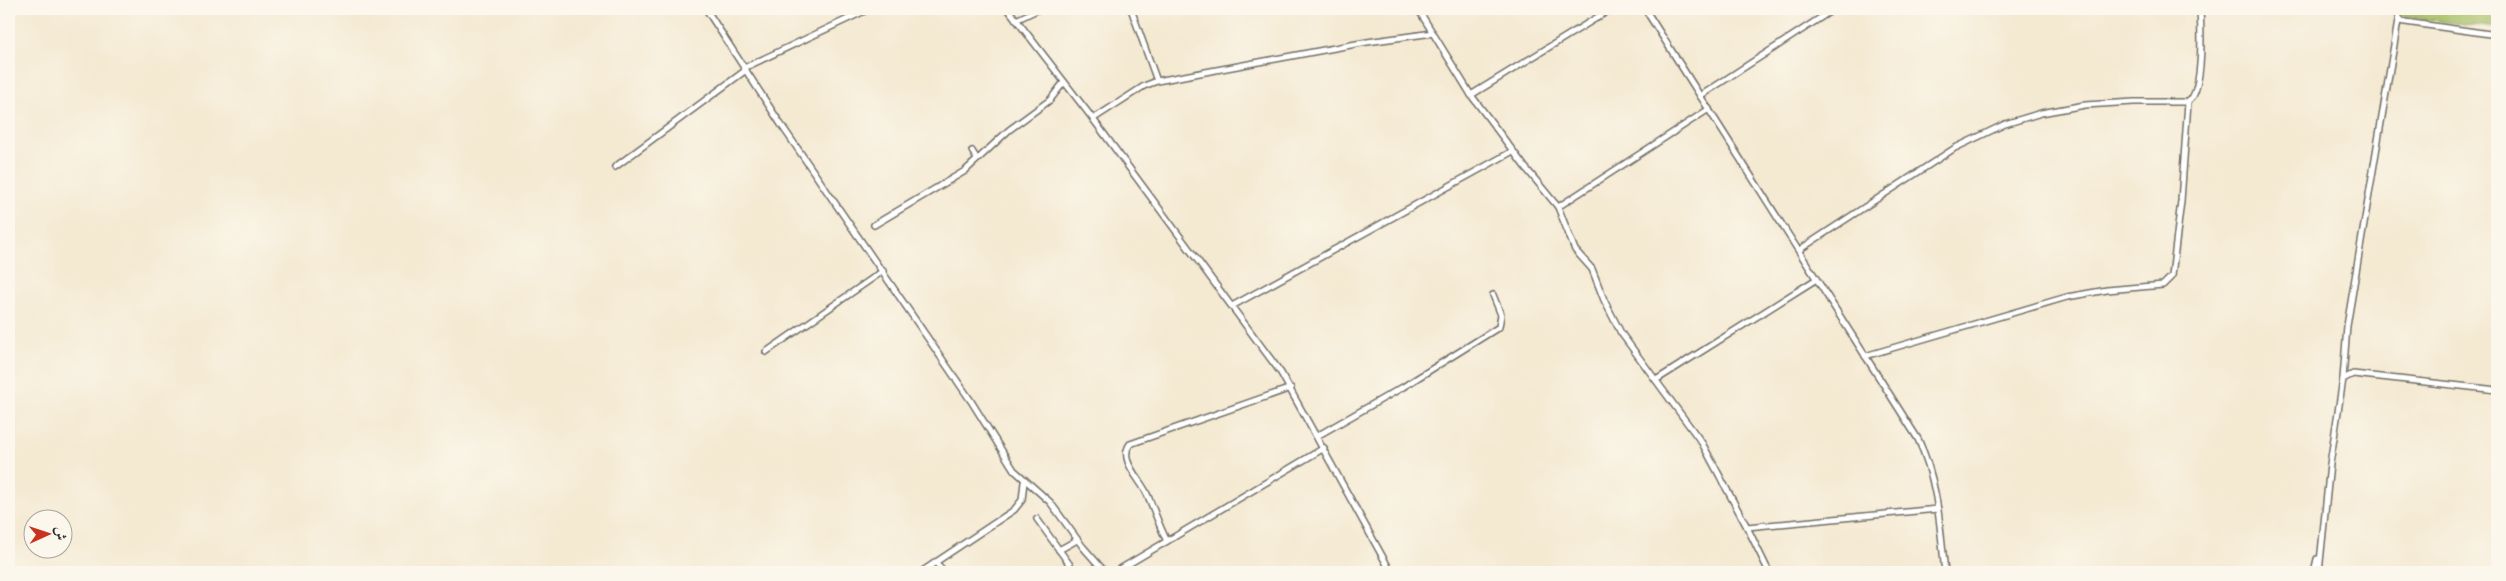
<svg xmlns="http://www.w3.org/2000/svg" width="2506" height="581" viewBox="0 0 2506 581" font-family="'Libre Bodoni',Amiri,serif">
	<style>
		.green { fill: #a8c066; stroke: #6a7648 }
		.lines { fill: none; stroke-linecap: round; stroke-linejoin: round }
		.minor-casing { stroke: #716e65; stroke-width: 8 }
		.minor { stroke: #fff; stroke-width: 5 }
	</style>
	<rect width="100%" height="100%" fill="#fbf7ec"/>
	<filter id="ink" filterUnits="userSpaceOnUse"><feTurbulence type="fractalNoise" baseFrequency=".02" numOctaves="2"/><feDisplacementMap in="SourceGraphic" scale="10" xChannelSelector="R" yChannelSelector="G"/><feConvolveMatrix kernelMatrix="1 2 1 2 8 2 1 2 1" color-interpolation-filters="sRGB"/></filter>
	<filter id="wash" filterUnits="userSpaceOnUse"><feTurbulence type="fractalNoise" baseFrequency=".0096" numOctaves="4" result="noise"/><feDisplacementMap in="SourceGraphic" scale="20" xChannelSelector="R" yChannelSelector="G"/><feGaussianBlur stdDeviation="1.12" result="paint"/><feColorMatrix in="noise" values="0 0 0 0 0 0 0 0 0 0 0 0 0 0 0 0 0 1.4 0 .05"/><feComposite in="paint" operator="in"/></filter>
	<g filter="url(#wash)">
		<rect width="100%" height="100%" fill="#f4e9d1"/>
		<polygon class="green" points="2399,9 2497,9 2497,28 2398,16"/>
	</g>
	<g filter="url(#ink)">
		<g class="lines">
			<g class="minor-casing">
				<g id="minor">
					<polyline points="706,9 780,123 971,401 1014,470 1050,502 1083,547 1105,572"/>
					<polyline points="1008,9 1093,119 1281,373 1391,572"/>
					<polyline points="1131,9 1157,81"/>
					<polyline points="1418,9 1471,95 1525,167 1558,207 1575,250 1592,269 1604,300 1621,333 1702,443 1747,527 1769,572"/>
					<path d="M1645 9 1918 439C1938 481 1940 527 1945 572"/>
					<polyline points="1016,20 1039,9"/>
					<polyline points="2398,21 2497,35"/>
					<polyline points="744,68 869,9"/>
					<polyline points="1471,95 1611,9"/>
					<polyline points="1700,96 1834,9"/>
					<polyline points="1093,119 1144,86 1157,81 1367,42 1433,33"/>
					<polyline points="972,151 977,159"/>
					<polyline points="615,167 746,70"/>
					<polyline points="1558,207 1709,109"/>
					<polyline points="874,225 965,171 1009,130 1050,100 1064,82"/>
					<path d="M1799 250 1955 148 2005 124 2041 113 2085 105 2134 102H2188C2204 92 2201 27 2200 9"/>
					<polyline points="1232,306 1513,151"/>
					<polyline points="766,352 883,271"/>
					<polyline points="1865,356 2067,297 2107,290 2163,285 2172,276 2181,201 2188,102"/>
					<polyline points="2343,379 2347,326 2400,9"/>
					<polyline points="1656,380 1815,280"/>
					<polyline points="1317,436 1403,387 1499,327 1501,315 1493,295"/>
					<polyline points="1037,519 1075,572"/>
					<polyline points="1747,527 1938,509"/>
					<path d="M1167 541C1159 526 1154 509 1147 494 1141 480 1118 460 1130 444L1291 388"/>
					<polyline points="1059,550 1077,540"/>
					<polyline points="935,562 945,572"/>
					<polyline points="921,572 1014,510 1022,500 1024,482"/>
					<polyline points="1115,572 1324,448"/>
					<polyline points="2314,572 2317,559"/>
					<polyline points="2319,572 2330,464 2343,379 2353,374 2497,390"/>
				</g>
			</g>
			<use href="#minor" class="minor"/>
		</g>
	</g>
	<rect width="2506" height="581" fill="none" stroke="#fbf7ec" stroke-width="30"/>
	<g transform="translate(48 534) rotate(87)"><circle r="24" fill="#fbf7ec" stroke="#a8a59f"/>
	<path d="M0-4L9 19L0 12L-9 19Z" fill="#c8321e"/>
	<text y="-8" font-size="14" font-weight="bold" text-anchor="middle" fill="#2b2b2b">ش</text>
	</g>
</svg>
